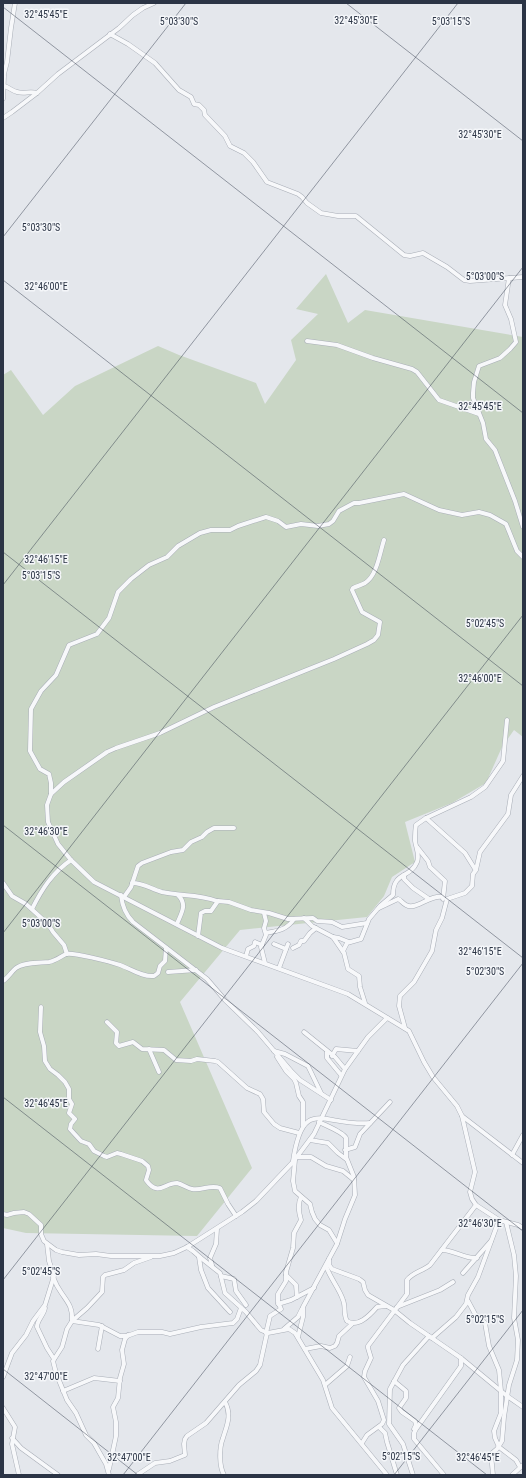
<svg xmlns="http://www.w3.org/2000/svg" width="526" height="1478" viewBox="0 0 526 1478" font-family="'Roboto Condensed',sans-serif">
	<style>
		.green { fill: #c9d6c5 }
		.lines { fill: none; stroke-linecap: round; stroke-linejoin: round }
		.minor-casing { stroke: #a9aeb7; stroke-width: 5 }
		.minor { stroke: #f7f8fa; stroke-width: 4 }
		.ticks { fill: none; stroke: #2b3445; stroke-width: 1; stroke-opacity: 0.45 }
		.ticks-label { font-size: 10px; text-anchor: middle; fill: #2b3445; stroke: #f4f6f9; stroke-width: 3; stroke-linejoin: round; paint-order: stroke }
	</style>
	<rect width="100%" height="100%" fill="#e4e7ec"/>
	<polygon class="green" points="326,274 348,323 365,310 523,337 523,737 514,730 502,747 486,783 452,803 405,822 415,862 392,877 384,896 367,917 240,930 180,1002 252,1168 197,1236 26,1233 3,1228 3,375 11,370 43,415 75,386 158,346 179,355 256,383 265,404 296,360 291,340 318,314 296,309"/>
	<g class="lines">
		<g class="minor-casing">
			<g id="minor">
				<polyline points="110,34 128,44 155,63 179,90 191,97 194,104 199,105 204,110 205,115 225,136 230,146 244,153 253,162 267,182 298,194 302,197 307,203 321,213 338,216 356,216 404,255 410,256 423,253 447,267 464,280 470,281 523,277"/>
				<polyline points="3,78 7,62 11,28 15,3"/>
				<path d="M4 86C9 87 12 91 17 92 24 94 30 91 37 93"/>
				<polyline points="3,99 4,76"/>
				<polyline points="3,118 12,112 37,93 58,74 119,28 133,15 143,8 154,3"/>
				<polyline points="509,278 505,305 511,319 516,342 510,349 500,358 479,366 474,382 473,393 473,398 483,423 486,439 495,450 515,501 523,527"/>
				<polyline points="307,341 337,345 373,358 412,369 417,372 439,400 479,414"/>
				<path d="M384 540C380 552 377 576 365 583 362 585 357 586 353 588L352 590 362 612 380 622 378 635 374 640 367 644 334 659 214 707 160 733 116 748 107 752 64 782 51 794 47 805 48 822 58 844 71 860 94 882 222 948 348 994 409 1031 424 1062 433 1077 457 1106 462 1116 475 1172 470 1192 472 1199 476 1205 499 1220 518 1225 523 1228"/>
				<polyline points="51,794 51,783 49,774 40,769 30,751 31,709 41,691 56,675 69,645 97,634 109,618 118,592 131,579 149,565 167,557 178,546 200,533 211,530 230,530 238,526 266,517 278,521 286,527 301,524 318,526 329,524 333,521 339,511 354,503 359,503 404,494 439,510 462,515 479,512 490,515 506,524 517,551 523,557"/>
				<polyline points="426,818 465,853 475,869"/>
				<polyline points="417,847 428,861 430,867 445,881 443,899"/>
				<polyline points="404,875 404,879 413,888 429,899"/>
				<polyline points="3,883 12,896 26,904 48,924 53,932 64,945 67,954"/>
				<path d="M132 883C144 883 151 889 162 892 180 896 199 894 217 901"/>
				<path d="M121 895C122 905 126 915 133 922L207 979 225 1000 258 1032 292 1072 300 1080 331 1100"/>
				<polyline points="124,897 131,887 138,866 142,863 171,852 183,850 191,842 202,837 207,832 214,828 234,828"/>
				<path d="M379 908 398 899C401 900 402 903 406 905 416 911 430 894 443 897"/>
				<path d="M32 909C42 889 52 873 71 860"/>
				<polyline points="264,913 266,921 264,928 266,935 261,947 265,963"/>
				<polyline points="304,918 312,926 333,937 344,953 348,969 359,976 360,987 365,1003"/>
				<path d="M177 924C181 913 188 905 178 895"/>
				<path d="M266 933C277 931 287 930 294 919"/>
				<polyline points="198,936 201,913 205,911 211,911 218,901 229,902 251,910 269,913 288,919 313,918 317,921 332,922 342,927 367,923"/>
				<polyline points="333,937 339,938 349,942"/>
				<polyline points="274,944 286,949"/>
				<polyline points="293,948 299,945 301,941 304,941 310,933 316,928"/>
				<path d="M343 951 347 943 361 939 369 919 380 906 393 895C393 871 410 879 417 862 420 855 416 848 415 841 415 836 415 830 416 825L426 818 471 797 485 787 503 761 507 720"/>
				<polyline points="246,956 248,949 254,946 255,942 262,945"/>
				<polyline points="279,968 288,944"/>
				<polyline points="168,972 196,970"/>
				<path d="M3 981C8 978 11 972 16 968 24 962 39 963 49 962 55 961 60 957 66 954 73 952 111 962 120 965 131 969 142 977 154 976L158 973 160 966 165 961 166 948"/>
				<path d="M41 1007 40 1032 44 1046 45 1061 50 1069 58 1075 65 1082 69 1089V1099L72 1104 69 1113 75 1119 71 1124 70 1129 81 1141 89 1144 94 1151 104 1156 107 1157 117 1153 121 1154 142 1161 148 1166 149 1170 146 1180C158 1197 164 1183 177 1183 182 1184 187 1188 192 1189 202 1191 210 1184 220 1188L228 1204 236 1216"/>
				<polyline points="107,1022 117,1032 116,1043 119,1046 133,1042 142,1049 164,1050 176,1060 191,1061 197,1059 215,1061 218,1062 247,1088 260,1094 263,1099 264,1112 274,1124 280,1128 299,1133"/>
				<polyline points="405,1028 399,1006 400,996 414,982 432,951 436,930 442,918 447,899 465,893 472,886 473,874 476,870 480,852 508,814 511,795 523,776"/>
				<polyline points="304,1032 335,1057 345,1069"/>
				<polyline points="149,1049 159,1072"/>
				<polyline points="274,1051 285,1054 308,1066 321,1093"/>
				<polyline points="327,1052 327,1058 341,1075"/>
				<polyline points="332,1056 336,1049 358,1051"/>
				<polyline points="277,1057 286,1071 294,1079 296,1083 299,1096 303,1102 303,1126"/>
				<polyline points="462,1116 523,1163"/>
				<polyline points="310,1140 328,1143 338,1153 346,1159"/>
				<polyline points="345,1150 355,1147 360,1134 390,1102"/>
				<polyline points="512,1155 523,1135"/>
				<polyline points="297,1157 311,1157 326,1166 343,1171 354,1180"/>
				<polyline points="295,1160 293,1181 295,1191 310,1204 312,1212 315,1219 320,1225 329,1230 337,1243"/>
				<path d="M293 1161C303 1094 324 1127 370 1123"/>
				<polyline points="3,1214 7,1215 14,1213 24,1212 29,1214 41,1225 41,1234 44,1241 56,1250 62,1252 79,1255 96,1254 111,1256 160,1256 174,1253 187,1247 242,1212 256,1201 293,1162 314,1134 345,1069 368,1037 387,1018"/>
				<polyline points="187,1247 193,1251 201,1258 220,1273 225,1293 246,1312 261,1330 268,1333 289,1329 295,1333 323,1380 332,1408 387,1475"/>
				<path d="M442 1250C454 1250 464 1259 477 1258"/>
				<polyline points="199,1257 201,1270 208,1288 230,1312"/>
				<polyline points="329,1259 329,1265 332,1269 359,1279 363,1282 365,1290 368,1295 394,1310 410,1323 461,1358 507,1396 523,1407"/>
				<polyline points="212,1265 210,1258 216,1244 217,1229"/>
				<path d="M326 1266C330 1278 339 1288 343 1300 346 1307 343 1315 347 1321 358 1328 370 1315 377 1307L386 1306"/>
				<polyline points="463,1273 491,1241"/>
				<polyline points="286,1275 296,1285 297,1297"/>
				<polyline points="221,1276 234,1279 236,1291 246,1305"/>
				<path d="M53 1277C55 1281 56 1285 59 1289 66 1301 73 1305 72 1321L99 1325 120 1336H127L138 1332H162L170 1334 201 1327 233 1323 237 1319 241 1308"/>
				<polyline points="468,1301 475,1314 485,1323 489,1346 499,1370 501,1391 501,1413 494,1431 495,1438 499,1447 516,1460 520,1467"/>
				<polyline points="278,1304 291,1300 314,1288"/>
				<polyline points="397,1307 440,1290 453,1282"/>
				<path d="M45 1308C44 1315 37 1320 37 1327L47 1348 54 1359"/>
				<polyline points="284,1329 298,1317 302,1309"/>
				<path d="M266 1333 270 1316 281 1309 278 1302V1294L286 1281V1272L293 1248 294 1233 301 1220C299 1213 297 1205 301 1197"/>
				<path d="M298 1337 303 1317V1307L337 1244 345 1219 355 1195 354 1177 346 1157V1138C343 1132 327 1126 319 1122"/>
				<polyline points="432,1338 456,1317 466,1304 468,1295 478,1277 499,1220"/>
				<polyline points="98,1349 102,1326"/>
				<polyline points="305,1349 321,1346 330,1348 335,1346 337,1343 339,1336 352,1324"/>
				<polyline points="3,1377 12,1353 26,1335 33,1321 45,1305 54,1276 49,1261 47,1244"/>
				<polyline points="394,1381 406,1391 406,1398 399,1408 402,1412 415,1421 416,1425 414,1429"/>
				<polyline points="325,1385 347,1366 350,1357"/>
				<polyline points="63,1391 94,1378 120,1381"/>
				<polyline points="3,1408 15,1427 12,1444 19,1475"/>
				<polyline points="379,1427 385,1433 387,1442 397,1475"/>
				<polyline points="12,1438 21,1448 58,1475"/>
				<path d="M362 1443 367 1435 382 1424 384 1420 378 1401 364 1377 365 1371 371 1358 368 1348V1346L407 1294V1280C413 1272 423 1271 430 1265L476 1205"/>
				<polyline points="109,1469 116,1436 116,1422 113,1407 118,1398 120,1378 124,1364 122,1350 125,1339 128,1335"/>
				<polyline points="109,1475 106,1464 94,1443 86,1435 76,1413 67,1400 56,1373 53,1361 62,1347 67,1329 72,1321 87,1308 102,1292 103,1277 105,1275 124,1270 134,1263 151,1257"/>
				<polyline points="137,1475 155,1463 170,1461 185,1455 184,1444 185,1439 187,1436 206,1423 239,1385 256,1371 260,1365 267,1333"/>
				<path d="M224 1475C219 1466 219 1448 223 1438 227 1425 232 1415 225 1402"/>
				<polyline points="413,1475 403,1444 389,1424 390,1389 403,1365 429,1336"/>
				<polyline points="444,1475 414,1439 414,1433 416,1429 461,1366 461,1358"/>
				<polyline points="493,1475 491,1454 497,1449 502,1441 504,1417 509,1385 517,1360 518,1340 514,1318 516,1276 514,1255 506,1222"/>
				<polyline points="512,1475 523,1465"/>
			</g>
		</g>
		<use href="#minor" class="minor"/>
	</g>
	<path class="ticks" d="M346 3 523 141M3 7 523 413M3 237 186 3M3 280 523 686M3 552 523 958M3 585 458 3M3 825 523 1231M3 933 523 267M3 1097 487 1475M3 1280 523 615M3 1369 138 1475M123 1475 523 963M394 1475 523 1310"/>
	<g class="ticks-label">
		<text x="46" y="18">32°45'45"E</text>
		<text x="356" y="24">32°45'30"E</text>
		<text x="179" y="25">5°03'30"S</text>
		<text x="451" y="25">5°03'15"S</text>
		<text x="480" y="138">32°45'30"E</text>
		<text x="41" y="231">5°03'30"S</text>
		<text x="485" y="280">5°03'00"S</text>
		<text x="46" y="290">32°46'00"E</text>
		<text x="480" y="410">32°45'45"E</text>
		<text x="46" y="563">32°46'15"E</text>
		<text x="41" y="579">5°03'15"S</text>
		<text x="485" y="627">5°02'45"S</text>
		<text x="480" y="682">32°46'00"E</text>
		<text x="46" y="835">32°46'30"E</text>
		<text x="41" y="927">5°03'00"S</text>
		<text x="480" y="955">32°46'15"E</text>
		<text x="485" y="975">5°02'30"S</text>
		<text x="46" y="1107">32°46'45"E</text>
		<text x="480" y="1227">32°46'30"E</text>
		<text x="41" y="1275">5°02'45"S</text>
		<text x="485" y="1323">5°02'15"S</text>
		<text x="46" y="1380">32°47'00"E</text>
		<text x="401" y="1460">5°02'15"S</text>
		<text x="129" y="1461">32°47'00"E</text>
		<text x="478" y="1461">32°46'45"E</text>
	</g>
	<rect width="526" height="1478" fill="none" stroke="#2b3445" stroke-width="8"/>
</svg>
